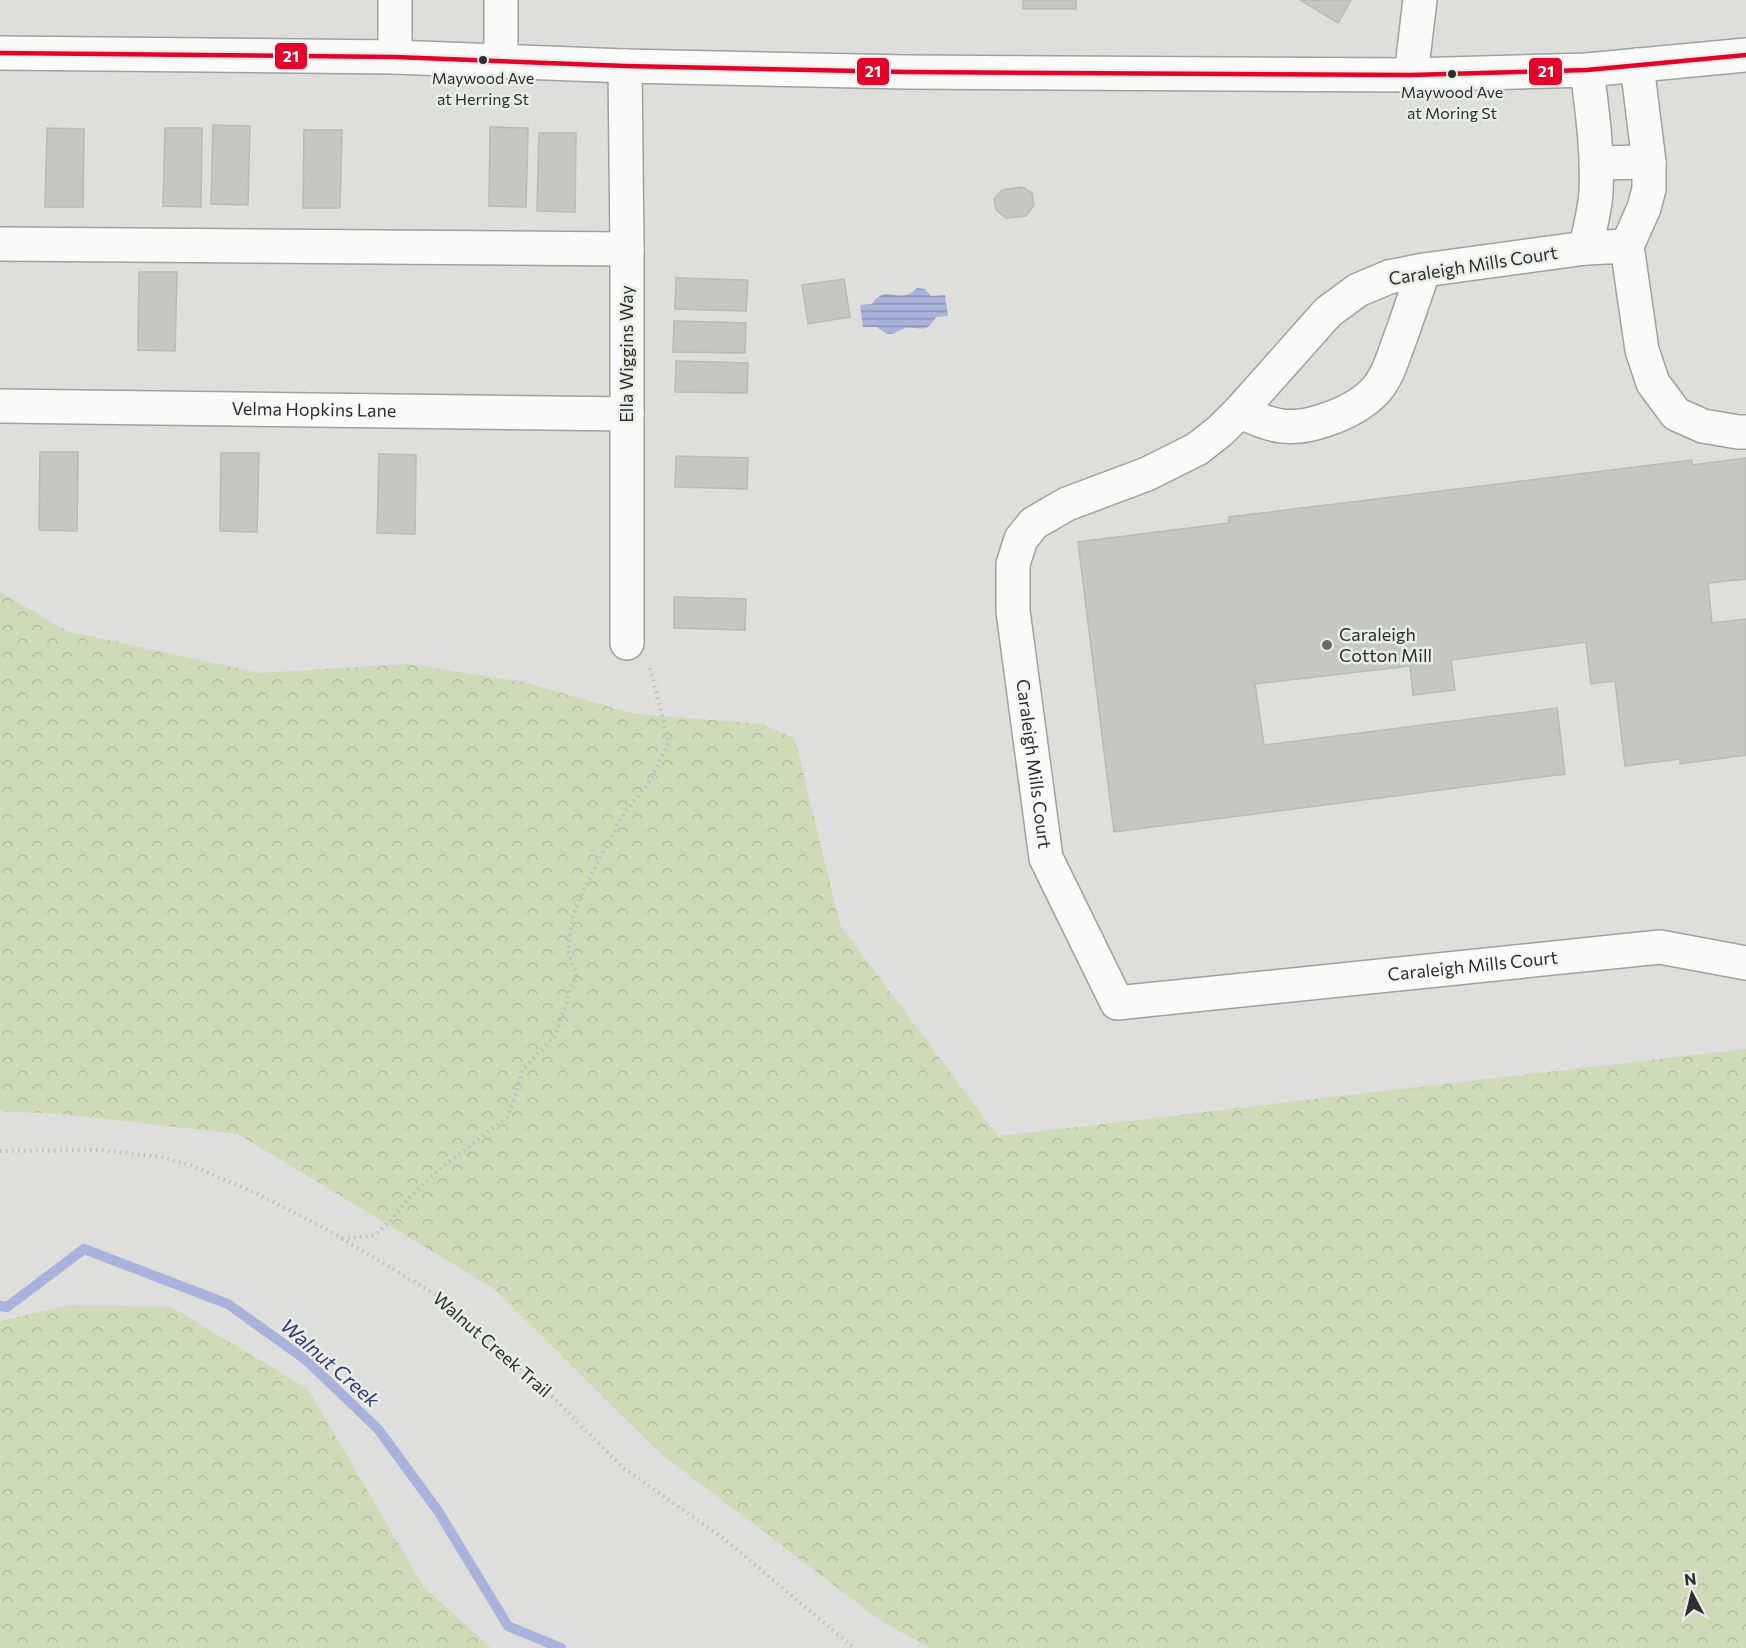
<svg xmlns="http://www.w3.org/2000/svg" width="1746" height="1648" viewBox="0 0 1746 1648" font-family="Commissioner,sans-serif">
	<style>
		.forest { fill: url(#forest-crowns) }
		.water { fill: url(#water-rules) }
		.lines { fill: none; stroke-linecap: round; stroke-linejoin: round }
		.stream { stroke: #a9b2da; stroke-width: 10 }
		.building { fill: #c6c6c5; stroke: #b9b9b8; stroke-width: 1.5 }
		.minor-casing { stroke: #a0a09f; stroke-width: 36 }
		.major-casing { stroke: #a0a09f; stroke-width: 36 }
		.path { stroke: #bdbdbc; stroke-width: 4; stroke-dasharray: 1.5 4.5; stroke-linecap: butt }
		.minor { stroke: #fafafa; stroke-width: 33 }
		.major { stroke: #fafafa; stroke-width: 33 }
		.bus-1-casing { stroke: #ebede9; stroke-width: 9 }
		.bus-1 { stroke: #e4002b; stroke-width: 4.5 }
		.bus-dot { fill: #2d2e2d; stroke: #ebede9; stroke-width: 2 }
		.poi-dot { fill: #6b6c6b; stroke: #ebede9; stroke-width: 2 }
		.labels { text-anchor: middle; stroke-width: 5; stroke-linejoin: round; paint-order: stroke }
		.bus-label { font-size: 16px; fill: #2d2e2d; stroke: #ebede9 }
		.street-label { font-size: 18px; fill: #2d2e2d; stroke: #ebede9 }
		.poi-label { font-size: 18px; fill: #2d2e2d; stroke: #ebede9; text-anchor: start }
		.water-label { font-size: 20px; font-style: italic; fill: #2f387c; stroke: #ebede9 }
		.line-badge { stroke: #ebede9; stroke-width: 2 }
		.badge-label { font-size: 16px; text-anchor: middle; font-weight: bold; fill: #fff }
	</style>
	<defs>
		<pattern id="forest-crowns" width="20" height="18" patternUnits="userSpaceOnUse" patternTransform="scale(1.5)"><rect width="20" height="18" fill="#cedab8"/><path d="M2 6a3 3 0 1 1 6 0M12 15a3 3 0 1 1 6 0" fill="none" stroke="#b1bb9e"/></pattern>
		<pattern id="water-rules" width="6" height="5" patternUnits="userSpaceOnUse" patternTransform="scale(1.5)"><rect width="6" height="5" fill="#a9b2da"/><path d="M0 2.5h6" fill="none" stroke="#8a91b1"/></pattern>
	</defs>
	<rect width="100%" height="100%" fill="#dededd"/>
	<g class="forest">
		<polygon points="0,592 67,631 260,673 408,664 524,682 634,714 763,724 795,739 840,925 998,1136 1746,1049 1746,1648 930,1648 877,1618 660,1453 493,1288 238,1134 60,1114 0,1111"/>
		<polygon points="70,1305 171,1307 308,1389 423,1586 491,1648 0,1648 0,1321"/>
	</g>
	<path class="water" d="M917 288 925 289 931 296 945 295 948 316 936 317C926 335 922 326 907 328 894 330 893 341 877 327H863L860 305 872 304C885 285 893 300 909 294 912 293 914 290 917 288Z"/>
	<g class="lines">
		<polyline class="stream" points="0,1306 7,1307 84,1249 228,1304 306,1360 378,1429 438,1511 508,1626 561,1648"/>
	</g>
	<g class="building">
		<rect x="1023" y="0" width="53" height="9"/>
		<polygon points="1300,0 1351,0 1338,23"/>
		<polygon points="213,125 250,126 248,205 211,204"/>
		<polygon points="490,127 528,128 526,207 489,206"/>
		<polygon points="47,128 84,129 83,207 45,207"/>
		<polygon points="165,128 202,128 201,207 163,206"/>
		<polygon points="304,130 342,130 340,208 303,208"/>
		<polygon points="539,133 576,133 575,212 537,211"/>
		<polygon points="1022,187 1032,193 1034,205 1026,216 1006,218 996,210 994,199 1002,190"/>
		<polygon points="139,272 177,272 175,351 138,350"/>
		<polygon points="676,278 748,280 746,311 675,309"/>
		<polygon points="844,279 850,317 808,324 802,285"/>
		<polygon points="674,321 746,323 745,353 673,352"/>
		<polygon points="676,361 748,363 747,393 675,392"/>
		<polygon points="40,452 78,452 77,531 39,530"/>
		<polygon points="221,453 259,453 257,532 220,531"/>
		<polygon points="379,454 416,455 415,534 377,533"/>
		<polygon points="676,456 748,458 747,489 675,487"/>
		<polygon points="1746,458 1746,579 1708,583 1712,623 1746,619 1746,755 1680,764 1680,759 1625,766 1615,681 1591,684 1586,642 1451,660 1455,690 1413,695 1410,666 1255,684 1264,745 1557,708 1565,774 1114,832 1078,542 1229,523 1229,517 1692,460 1692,465"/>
		<polygon points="674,597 746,599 745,630 674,628"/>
	</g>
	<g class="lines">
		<g class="minor-casing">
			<g id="minor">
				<polyline points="501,0 501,61"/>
				<polyline points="395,57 395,0"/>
				<polyline points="625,66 627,249 627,643"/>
				<polyline points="1411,75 1420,0"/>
				<polyline points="1596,163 1649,162"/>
				<polyline points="0,244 627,249"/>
				<polyline points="1627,246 1644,208 1649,189 1649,162 1637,65"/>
				<path d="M1586 248C1589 230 1595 211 1596 192 1598 151 1592 110 1587 70"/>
				<path id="s1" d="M0 406 627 414"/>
				<path d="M1240 411C1271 427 1291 432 1325 420 1344 414 1362 405 1376 390 1389 375 1394 354 1401 336 1409 314 1416 292 1424 270"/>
				<path id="s2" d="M1746 432H1738L1703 426 1676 414 1653 383 1642 350 1627 246 1586 248 1424 270 1389 277 1358 290 1328 312 1240 411 1220 431 1197 449 1147 474 1067 504 1034 523 1021 539 1013 564V611L1046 858 1117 1003 1660 947 1746 963"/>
			</g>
		</g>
		<g class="major-casing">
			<polyline id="major" points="0,53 395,57 625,66 907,72 1411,75 1587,70 1746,55"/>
		</g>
		<g class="path">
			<polyline points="0,1151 98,1150 161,1157 190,1165 256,1193 326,1229 440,1297 555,1399 622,1467 723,1538 854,1648"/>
			<polyline points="342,1239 375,1235 391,1220 406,1201 441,1168 507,1117 515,1097 523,1069 556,1035 570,990 577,977 568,950 573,915 586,884 624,813 648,784 669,742 650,668"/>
		</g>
		<use href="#minor" class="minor"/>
		<use href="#major" class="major"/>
		<g class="bus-1-casing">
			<polyline id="bus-1" points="0,53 395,57 625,66 907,72 1411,75 1587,70 1746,55"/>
		</g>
		<use href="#bus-1" class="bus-1"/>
	</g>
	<g class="bus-dot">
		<circle cx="483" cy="60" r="5"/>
		<circle cx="1452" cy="74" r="5"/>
	</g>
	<circle class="poi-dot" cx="1327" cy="645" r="6"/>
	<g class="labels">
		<g class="bus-label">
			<text x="483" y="84">Maywood Ave<tspan x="483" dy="21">at Herring St</tspan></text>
			<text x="1452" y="98">Maywood Ave<tspan x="1452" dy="21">at Moring St</tspan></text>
		</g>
		<g class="street-label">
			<text transform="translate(1473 266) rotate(-9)" y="6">Caraleigh Mills Court</text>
			<text transform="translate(627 354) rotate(-90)" y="6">Ella Wiggins Way</text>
			<text dy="6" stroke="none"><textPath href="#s1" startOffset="314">Velma Hopkins Lane</textPath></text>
			<text dy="6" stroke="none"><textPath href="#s2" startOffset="1180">Caraleigh Mills Court</textPath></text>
			<text dy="6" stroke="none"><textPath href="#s2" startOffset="1794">Caraleigh Mills Court</textPath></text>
			<text transform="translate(492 1345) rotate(41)" y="6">Walnut Creek Trail</text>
		</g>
		<g class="poi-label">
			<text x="1339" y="641">Caraleigh<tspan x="1339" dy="21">Cotton Mill</tspan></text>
		</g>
		<g class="water-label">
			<text transform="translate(330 1363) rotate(41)" y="7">Walnut Creek</text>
		</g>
	</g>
	<g class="line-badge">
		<rect x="274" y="42" width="34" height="28" rx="6" fill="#e4002b"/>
		<rect x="1528" y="57" width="35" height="29" rx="6" fill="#e4002b"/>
		<rect x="856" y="57" width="34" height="29" rx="6" fill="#e4002b"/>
	</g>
	<g class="badge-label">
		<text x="291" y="62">21</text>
		<text x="1546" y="77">21</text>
		<text x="873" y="77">21</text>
	</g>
	<g transform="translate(1692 1594) rotate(353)" stroke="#ebede9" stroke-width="4.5" paint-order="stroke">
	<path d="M0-4.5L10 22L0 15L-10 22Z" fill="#2d2e2d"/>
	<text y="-9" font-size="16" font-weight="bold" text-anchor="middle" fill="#2d2e2d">N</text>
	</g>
</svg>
